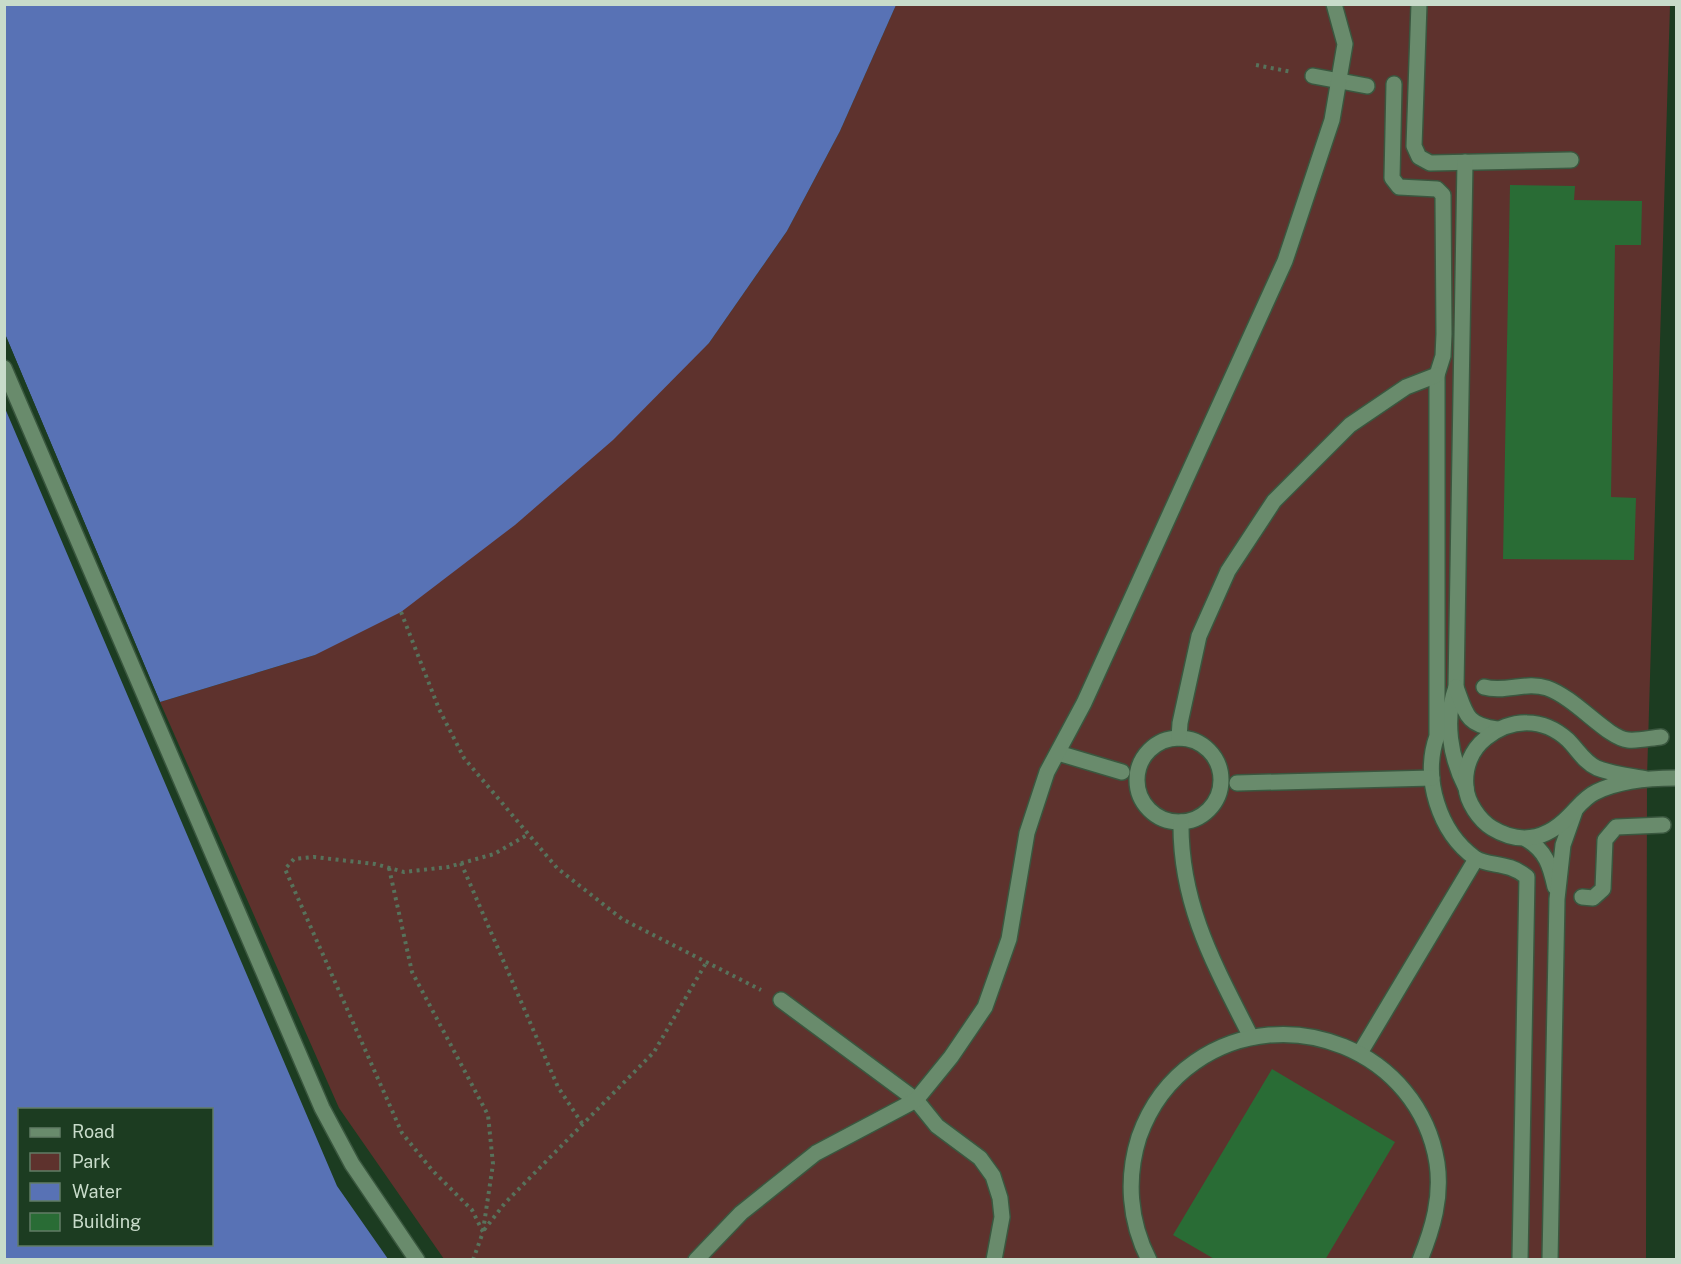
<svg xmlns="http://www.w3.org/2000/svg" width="1681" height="1264" viewBox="0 0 1681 1264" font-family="'Public Sans',sans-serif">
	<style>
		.green { fill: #5e322d }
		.water { fill: #5872b5; fill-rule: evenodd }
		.pier { fill: #1c3c21 }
		.building { fill: #296c35 }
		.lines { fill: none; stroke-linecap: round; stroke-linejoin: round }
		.service-casing { stroke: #3a573f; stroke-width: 18 }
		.pedestrian-casing { stroke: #3a573f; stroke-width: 18 }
		.tertiary-casing { stroke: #3a573f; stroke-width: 18 }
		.path { stroke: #57725b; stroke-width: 4; stroke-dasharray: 3 4.5; stroke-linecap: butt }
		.service { stroke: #698b6c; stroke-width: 15 }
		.pedestrian { stroke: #698b6c; stroke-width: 15 }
		.tertiary { stroke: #698b6c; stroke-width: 15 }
	</style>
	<rect width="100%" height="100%" fill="#1c3c21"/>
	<polygon class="green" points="896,5 1670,5 1647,778 1646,1259 444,1259 339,1108 160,702 315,655 709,343 787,231 840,131"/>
	<g class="water">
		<polygon points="4,5 5,4 896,5 840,131 787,231 709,343 613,440 515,525 401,612 315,655 160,702 5,334"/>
		<path d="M4 406 337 1186 388 1259H5ZM20 1110H212V1244H20Z"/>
	</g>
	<g class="pier">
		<polygon points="5,334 160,702 158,704 4,342"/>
		<polygon points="4,403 139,712 136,713 5,406"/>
	</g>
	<g class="building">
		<polygon points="1510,185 1575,186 1574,200 1642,201 1641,245 1615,245 1611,497 1636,498 1634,560 1503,559"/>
		<polygon points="1272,1069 1395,1142 1325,1260 1216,1260 1173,1235"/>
	</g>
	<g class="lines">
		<g class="service-casing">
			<g id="service">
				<polyline points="1419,4 1414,146 1419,157 1430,163 1571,160"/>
				<path d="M1465 162 1456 687C1444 720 1450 757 1466 788"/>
				<polyline points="4,368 322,1108 352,1164 417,1260"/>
				<path d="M1456 687C1466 714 1466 725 1497 729"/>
				<path d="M1526 839C1546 851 1550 865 1555 887"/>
				<polyline points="1550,1260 1557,899 1563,845 1575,811"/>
			</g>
		</g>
		<g class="pedestrian-casing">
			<g id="pedestrian">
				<polyline points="1313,76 1367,86"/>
				<path d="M1394 84 1392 178 1399 187 1437 189 1443 195 1444 334 1443 356 1437 375V736C1422 778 1439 832 1475 858 1489 867 1508 861 1527 877L1520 1260"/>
				<path d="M1484 687C1505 693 1526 681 1547 688 1576 698 1607 738 1628 740 1639 741 1650 738 1661 737"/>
				<circle cx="1179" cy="780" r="42"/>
				<polyline points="1179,738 1180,723 1199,636 1228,571 1274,501 1350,425 1406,387 1437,375"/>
				<polyline points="1058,753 1122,772"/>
				<polyline points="1237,783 1432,778"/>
				<path d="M1181 822C1180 905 1215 966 1251 1037"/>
				<polyline points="1582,897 1593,898 1603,889 1605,840 1616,827 1663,825"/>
				<polyline points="781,1000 916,1100 937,1126 980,1158 993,1176 1000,1198 1002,1217 994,1260"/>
				<polyline points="1360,1053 1476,859"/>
				<polyline points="696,1260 741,1213 816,1153 916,1100 951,1057 985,1007 1009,939 1027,833 1047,772 1084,703 1285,261 1332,120 1345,44 1334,4"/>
				<path d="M1149 1260C1129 1221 1126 1178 1139 1137 1150 1106 1169 1080 1195 1062 1287 998 1419 1051 1437 1163 1442 1197 1433 1228 1420 1260"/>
			</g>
		</g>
		<g class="tertiary-casing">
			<path id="tertiary" d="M1646 779C1631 776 1612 774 1597 768 1584 762 1578 750 1568 740 1543 717 1511 718 1486 738 1471 750 1464 768 1466 787 1467 802 1479 820 1492 828 1520 845 1546 840 1569 816 1578 807 1585 797 1596 792 1620 780 1650 778 1676 778"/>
		</g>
		<g class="path">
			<polyline points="1256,65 1292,72"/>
			<polyline points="401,612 439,709 464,758 557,868 622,919 761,990"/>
			<polyline points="461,863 558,1087 583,1125"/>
			<polyline points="389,868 412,972 488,1115 493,1164 483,1231"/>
			<polyline points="484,1230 505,1203 654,1052 706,963"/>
			<polyline points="473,1260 483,1232 472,1210 432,1170 402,1133 285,869 294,859 314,857 375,864 404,872 448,867 494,854 529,834"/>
		</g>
		<use href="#service" class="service"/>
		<use href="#pedestrian" class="pedestrian"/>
		<use href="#tertiary" class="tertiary"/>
	</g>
	<rect width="1681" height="1264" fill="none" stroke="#c8dbca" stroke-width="12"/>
	<rect x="18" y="1108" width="195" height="138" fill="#1c3c21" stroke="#617c65" stroke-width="1.5"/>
	<rect x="30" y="1128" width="30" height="9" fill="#698b6c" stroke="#617c65" stroke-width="1.5"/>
	<text x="72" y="1138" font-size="18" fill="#c8dbca">Road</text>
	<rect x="30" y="1153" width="30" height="18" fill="#5e322d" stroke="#617c65" stroke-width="1.5"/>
	<text x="72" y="1168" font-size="18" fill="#c8dbca">Park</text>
	<rect x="30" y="1183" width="30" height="18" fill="#5872b5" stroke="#617c65" stroke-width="1.5"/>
	<text x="72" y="1198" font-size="18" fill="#c8dbca">Water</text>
	<rect x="30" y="1213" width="30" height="18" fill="#296c35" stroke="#617c65" stroke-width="1.5"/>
	<text x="72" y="1228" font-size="18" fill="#c8dbca">Building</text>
</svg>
